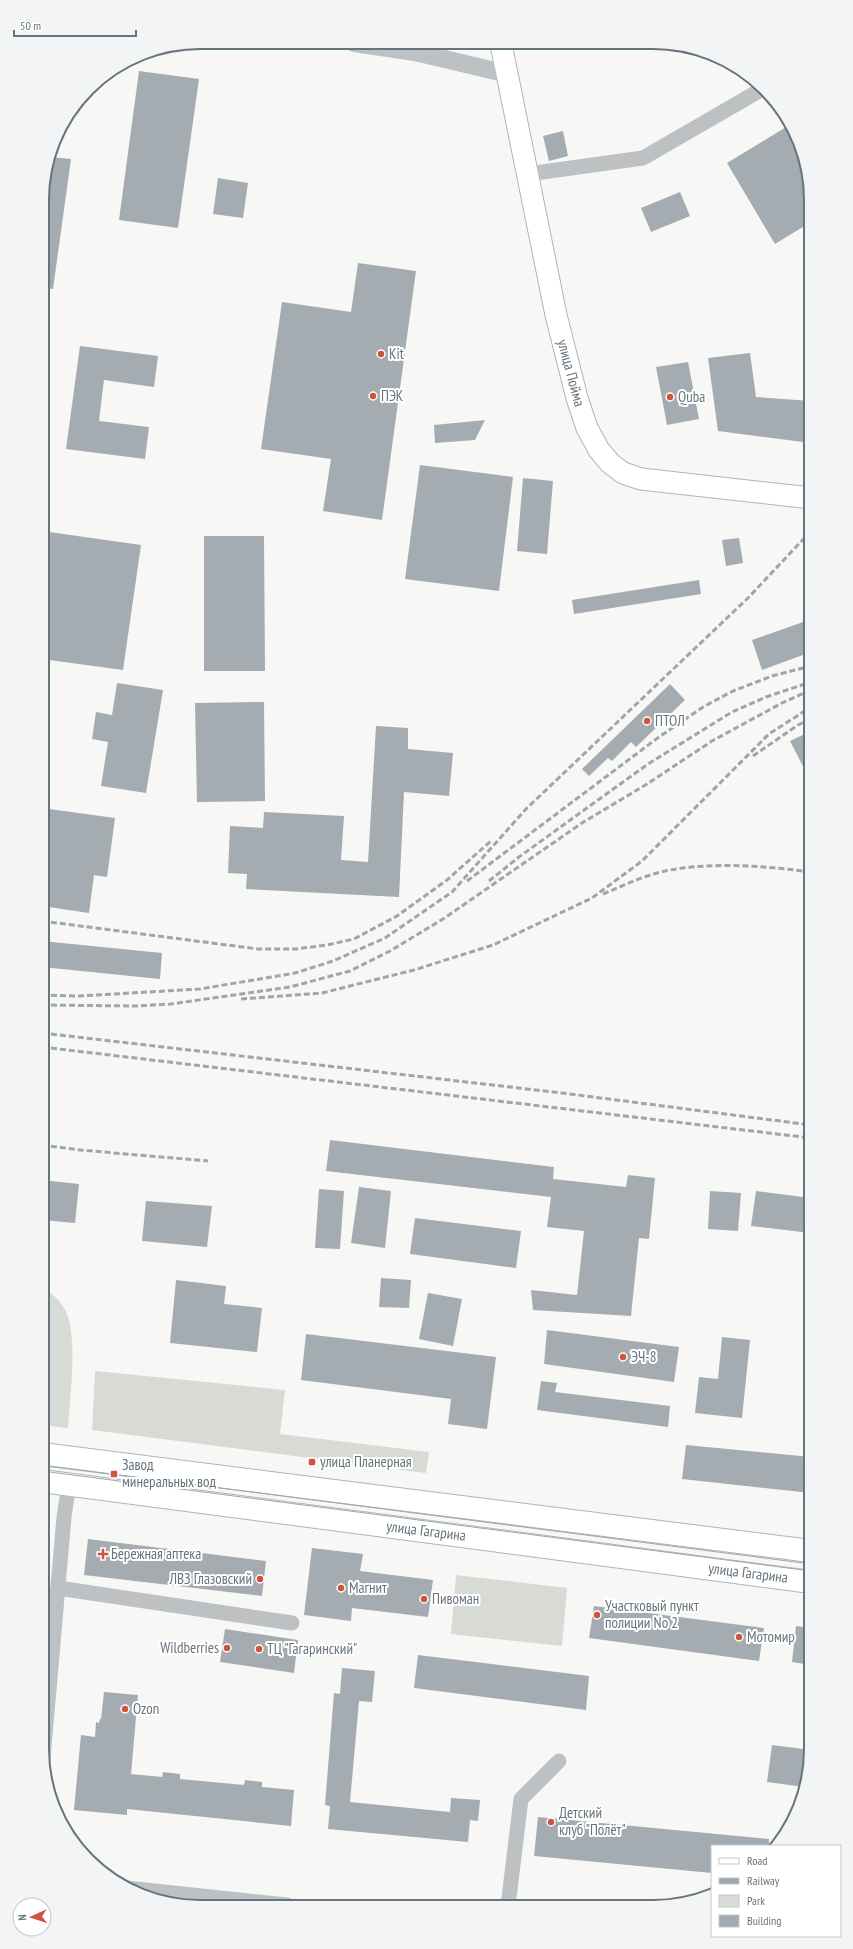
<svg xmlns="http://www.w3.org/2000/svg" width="853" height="1949" viewBox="0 0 853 1949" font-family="'PT Sans Narrow',sans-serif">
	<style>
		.green { fill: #d8dbd5 }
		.building { fill: #a5acb1 }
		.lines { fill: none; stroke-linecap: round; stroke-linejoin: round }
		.secondary-casing { stroke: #afb5b9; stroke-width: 23 }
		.primary-casing { stroke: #afb4b7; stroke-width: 24 }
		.minor { stroke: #bdc1c4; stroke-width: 15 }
		.tertiary { stroke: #bdc1c4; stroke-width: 18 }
		.secondary { stroke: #fff; stroke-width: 21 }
		.primary { stroke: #fff; stroke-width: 22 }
		.tram { stroke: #9fa6aa; stroke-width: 1 }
		.rail { stroke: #9fa6aa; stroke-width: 3; stroke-dasharray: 6 3; stroke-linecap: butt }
		.poi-dot { fill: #cc5540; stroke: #fff; stroke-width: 1.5 }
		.labels { text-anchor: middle; stroke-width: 4; stroke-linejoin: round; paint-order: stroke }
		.poi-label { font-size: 15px; fill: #66747c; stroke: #fff; text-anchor: start }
		.street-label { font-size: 15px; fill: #66747c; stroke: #fff }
		.rim { fill: none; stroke: #66747c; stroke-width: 2 }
	</style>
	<rect width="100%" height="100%" fill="#f7f7f5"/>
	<g class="green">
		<path d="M42 1287C53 1294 64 1303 68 1317 77 1347 70 1396 68 1428L42 1425Z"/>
		<polygon points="95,1371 285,1390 280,1434 429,1452 426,1473 92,1430"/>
		<polygon points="456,1575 567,1588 562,1646 451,1634"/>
	</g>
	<g class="building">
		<polygon points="139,71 199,79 178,228 119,220"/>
		<polygon points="791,124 806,159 811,200 811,222 775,244 727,163"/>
		<polygon points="563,131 568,156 549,161 543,136"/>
		<polygon points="51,157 71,159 53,289 42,288 42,189"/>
		<polygon points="218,178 248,183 243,218 213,214"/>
		<polygon points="680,192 690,216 651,232 641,208"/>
		<polygon points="358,263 416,271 382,520 323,511 331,459 261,449 282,302 351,312"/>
		<polygon points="80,346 158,356 154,387 104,380 99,421 149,427 145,459 66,449"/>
		<polygon points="750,353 756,397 811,401 811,443 718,431 708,358"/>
		<polygon points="688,362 699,419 667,425 656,367"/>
		<polygon points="485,420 475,440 435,443 434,425"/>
		<polygon points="420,465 513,477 499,591 405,579"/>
		<polygon points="523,478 553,481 547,554 517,551"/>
		<polygon points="42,531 141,545 123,670 42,659"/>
		<polygon points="204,536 264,536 265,671 204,671"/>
		<polygon points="739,538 743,563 726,566 722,540"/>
		<polygon points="699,580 701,594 574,614 572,600"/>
		<polygon points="806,621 811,635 811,652 762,670 752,640"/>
		<polygon points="117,683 163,690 146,793 101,786 108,742 92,739 96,712 112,715"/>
		<polygon points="670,684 685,700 636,747 631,742 612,761 608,758 589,776 582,769"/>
		<polygon points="264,702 265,801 197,802 195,703"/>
		<polygon points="376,726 408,728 408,749 453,753 449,796 404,792 399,897 246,889 247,874 228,873 230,826 263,828 264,812 344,816 341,860 368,862"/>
		<polygon points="811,731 811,772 807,774 790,741"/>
		<polygon points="42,808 115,818 107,877 94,875 89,913 42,906"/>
		<polygon points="42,941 162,953 160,979 42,967"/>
		<polygon points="330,1140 554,1167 553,1179 626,1187 628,1175 655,1178 649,1239 639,1238 631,1316 533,1310 531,1290 577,1295 584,1231 547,1227 551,1197 326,1171"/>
		<polygon points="42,1180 79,1184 75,1223 42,1220"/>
		<polygon points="359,1187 391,1191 385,1248 351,1243"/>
		<polygon points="319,1189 344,1191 340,1249 315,1248"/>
		<polygon points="710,1191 741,1193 738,1231 708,1229"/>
		<polygon points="756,1191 811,1198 811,1233 751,1226"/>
		<polygon points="146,1201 212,1206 207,1247 142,1241"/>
		<polygon points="415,1218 521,1231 516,1268 410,1254"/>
		<polygon points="381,1278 411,1280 409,1308 379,1307"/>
		<polygon points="176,1280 226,1286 224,1304 262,1308 257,1352 170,1343"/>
		<polygon points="428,1293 462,1299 453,1346 419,1339"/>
		<polygon points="547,1330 679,1347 674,1382 544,1364"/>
		<polygon points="306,1334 496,1357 487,1429 448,1424 451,1399 301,1380"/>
		<polygon points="722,1337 750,1340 742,1418 695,1413 699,1377 718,1379"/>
		<polygon points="541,1381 557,1383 555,1392 670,1406 668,1427 537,1410"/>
		<polygon points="686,1445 811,1457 811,1493 682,1479"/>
		<polygon points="88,1539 266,1561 262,1596 84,1575"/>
		<polygon points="312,1548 363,1554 360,1571 433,1580 428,1617 352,1608 351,1621 304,1615"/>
		<polygon points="594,1606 764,1628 759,1661 589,1638"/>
		<polygon points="796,1626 811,1628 811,1665 792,1662"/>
		<polygon points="225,1629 298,1640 294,1673 220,1662"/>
		<polygon points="418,1655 589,1676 586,1710 414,1688"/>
		<polygon points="342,1668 375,1671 372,1702 359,1701 350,1802 450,1812 451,1798 480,1800 478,1821 470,1820 468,1842 328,1829 330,1806 325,1805 334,1693 340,1694"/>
		<polygon points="104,1692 138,1695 131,1774 162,1777 163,1772 180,1774 180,1779 244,1785 245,1780 262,1782 262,1787 294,1790 291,1826 127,1809 127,1815 74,1810 81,1735 95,1737 96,1722 99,1723 100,1719 101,1719"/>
		<polygon points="772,1745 811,1750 811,1759 804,1787 767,1782"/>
		<polygon points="538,1817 769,1839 769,1846 712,1846 712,1873 534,1856"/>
	</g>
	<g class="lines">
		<g class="secondary-casing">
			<polyline id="secondary" points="501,44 556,315 577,398 587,428 599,450 610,463 623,473 641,479 811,498"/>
		</g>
		<g class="primary-casing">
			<g id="primary">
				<polyline points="42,1454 811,1551"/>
				<polyline points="42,1481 811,1582"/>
			</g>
		</g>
		<g class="minor">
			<polyline points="528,174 643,158 764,88"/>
			<polyline points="58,1588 292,1623"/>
			<polyline points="42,1606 56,1603"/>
			<polyline points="43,1758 64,1517 69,1484"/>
			<polyline points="127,1888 287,1905"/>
			<polyline points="508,1906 521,1799 559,1761"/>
		</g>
		<polyline class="tertiary" points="354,43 415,52 508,74"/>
		<use href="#secondary" class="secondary"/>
		<use href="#primary" class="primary"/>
		<g class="tram">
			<polyline points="42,1465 811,1564"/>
			<polyline points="42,1471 811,1571"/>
		</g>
		<g class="rail">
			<polyline points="753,756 798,725 811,719"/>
			<polyline points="467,881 659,737 703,707 733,691 772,676 811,666"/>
			<polyline points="489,881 519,857 648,764 732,712 766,697 811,682"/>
			<path d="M603 894C625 885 647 874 670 870 715 862 765 866 811 872"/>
			<polyline points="42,921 258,949 296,949 327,945 354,939 397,916 447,880 492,840"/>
			<polyline points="42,995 79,996 200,989 295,973 333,961 385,938 452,892 526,809 748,598 811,531"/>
			<polyline points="241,999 322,993 414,970 493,945 592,898 642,861 769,734 811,707"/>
			<polyline points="42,1005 136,1006 171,1004 290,987 350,971 390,951 443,919 582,823 647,784 712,741 782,703 811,690"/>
			<polyline points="42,1033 562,1093 811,1125"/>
			<polyline points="42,1047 811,1138"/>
			<polyline points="42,1145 80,1150 208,1161"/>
		</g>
	</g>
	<g class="poi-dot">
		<circle cx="381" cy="354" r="4"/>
		<circle cx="373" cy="396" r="4"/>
		<circle cx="670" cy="397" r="4"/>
		<circle cx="647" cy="721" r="4"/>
		<circle cx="623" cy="1357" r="4"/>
		<rect x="308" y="1458" width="8" height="8" rx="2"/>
		<rect x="110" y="1470" width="8" height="8" rx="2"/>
		<path d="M101 1548h4v4h4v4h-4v4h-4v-4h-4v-4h4z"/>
		<circle cx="260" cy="1579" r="4"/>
		<circle cx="341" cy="1588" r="4"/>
		<circle cx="424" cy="1599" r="4"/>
		<circle cx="597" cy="1615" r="4"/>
		<circle cx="739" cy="1637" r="4"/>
		<circle cx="227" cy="1648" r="4"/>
		<circle cx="259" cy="1649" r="4"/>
		<circle cx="125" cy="1709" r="4"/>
		<circle cx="551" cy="1822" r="4"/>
	</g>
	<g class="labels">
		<g class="poi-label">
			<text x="389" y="359">Kit</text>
			<text x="381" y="401">ПЭК</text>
			<text x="678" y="402">Quba</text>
			<text x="655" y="726">ПТОЛ</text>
			<text x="631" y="1362">ЭЧ-8</text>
			<text x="320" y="1467">улица Планерная</text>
			<text x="122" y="1470">Завод<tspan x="122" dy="17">минеральных вод</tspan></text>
			<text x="111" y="1559">Бережная аптека</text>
			<text x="252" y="1584" text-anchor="end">ЛВЗ Глазовский</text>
			<text x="349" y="1593">Магнит</text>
			<text x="432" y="1604">Пивоман</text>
			<text x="605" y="1611">Участковый пункт<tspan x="605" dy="17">полиции No 2</tspan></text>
			<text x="747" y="1642">Мотомир</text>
			<text x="219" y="1653" text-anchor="end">Wildberries</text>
			<text x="267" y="1654">ТЦ "Гагаринский"</text>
			<text x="133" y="1714">Ozon</text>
			<text x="559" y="1818">Детский<tspan x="559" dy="17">клуб "Полёт"</tspan></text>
		</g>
		<g class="street-label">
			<text transform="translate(571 373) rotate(75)" y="5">улица Пойма</text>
			<text transform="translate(426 1531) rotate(7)" y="5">улица Гагарина</text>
			<text transform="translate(748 1573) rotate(7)" y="5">улица Гагарина</text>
		</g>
	</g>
	<path d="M0 0H853V1949H0ZM200 49H653A151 151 0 0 1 804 200V1749A151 151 0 0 1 653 1900H200A151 151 0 0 1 49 1749V200A151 151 0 0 1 200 49Z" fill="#f3f4f5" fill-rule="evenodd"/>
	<path class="rim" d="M200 49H653A151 151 0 0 1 804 200V1749A151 151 0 0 1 653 1900H200A151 151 0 0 1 49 1749V200A151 151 0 0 1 200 49Z"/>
	<rect x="711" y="1845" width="130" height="92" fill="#ffffff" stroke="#c2c7cb"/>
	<rect x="719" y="1858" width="20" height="6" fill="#ffffff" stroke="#c2c7cb"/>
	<text x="747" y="1865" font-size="12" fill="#66747c">Road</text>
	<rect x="719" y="1878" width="20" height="6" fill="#9fa6aa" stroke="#c2c7cb"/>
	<text x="747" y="1885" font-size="12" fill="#66747c">Railway</text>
	<rect x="719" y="1895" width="20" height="12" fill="#d8dbd5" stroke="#c2c7cb"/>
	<text x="747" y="1905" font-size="12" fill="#66747c">Park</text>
	<rect x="719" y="1915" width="20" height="12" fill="#a5acb1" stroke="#c2c7cb"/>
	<text x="747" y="1925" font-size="12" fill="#66747c">Building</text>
	<g transform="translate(32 1917) rotate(267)"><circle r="19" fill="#ffffff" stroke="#c2c7cb"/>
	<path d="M0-3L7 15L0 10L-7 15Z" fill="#cc5540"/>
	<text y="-6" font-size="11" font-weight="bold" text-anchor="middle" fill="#66747c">N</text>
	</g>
	<path d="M14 30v6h122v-6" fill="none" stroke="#66747c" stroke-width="2"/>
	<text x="20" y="30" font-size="12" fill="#66747c" stroke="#ffffff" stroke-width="3" paint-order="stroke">50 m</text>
</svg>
